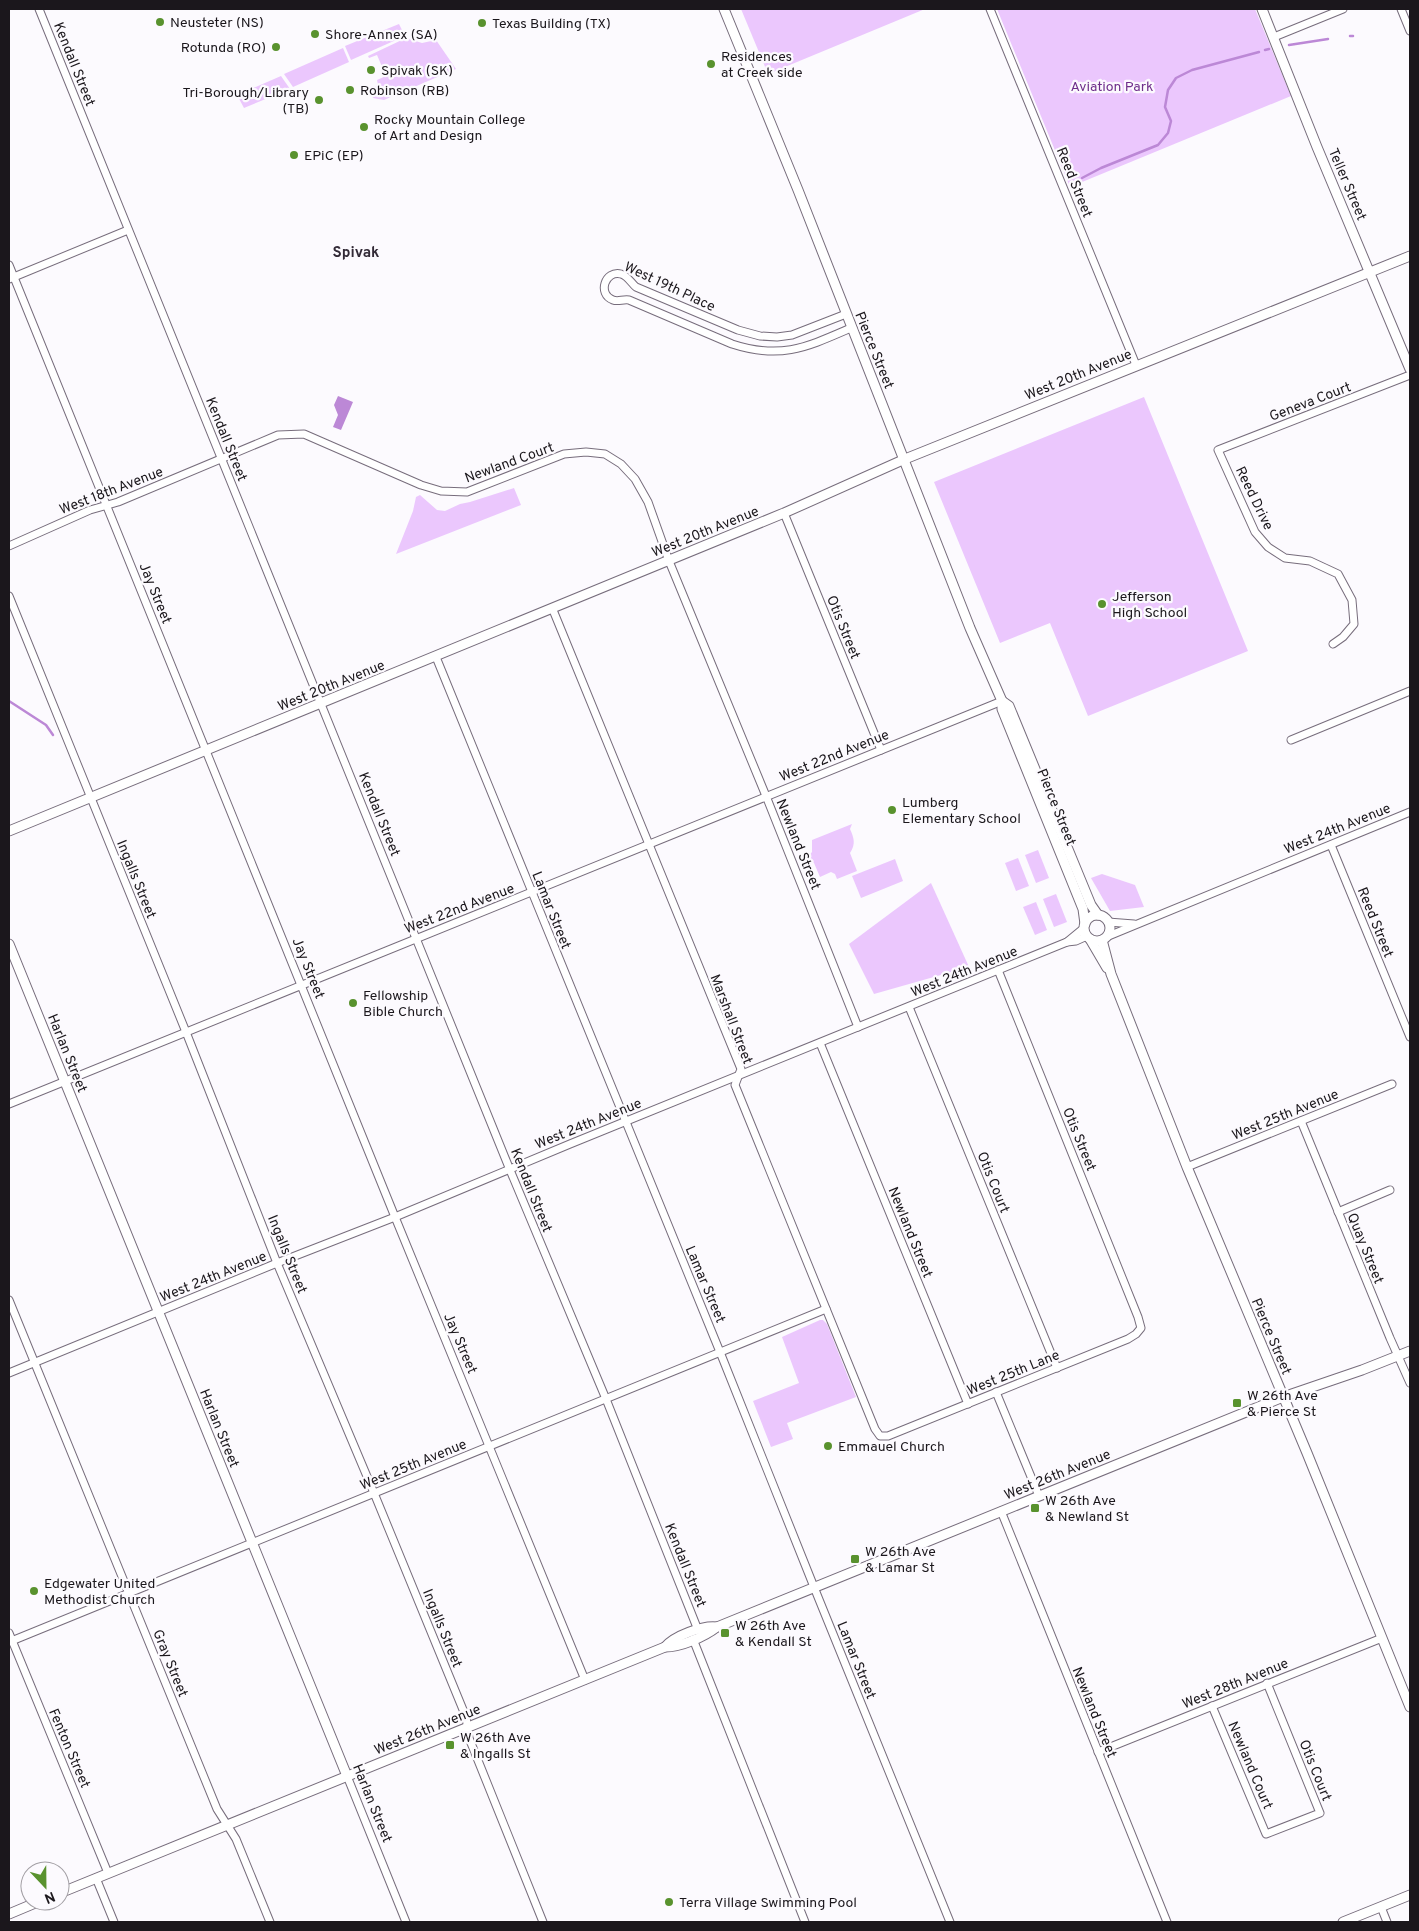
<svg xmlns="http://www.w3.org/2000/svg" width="1419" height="1931" viewBox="0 0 1419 1931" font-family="Overpass,sans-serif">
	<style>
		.green { fill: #ebc7fd }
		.water { fill: #bc88d6 }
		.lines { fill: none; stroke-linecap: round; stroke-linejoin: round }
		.stream { stroke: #bc88d6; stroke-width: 2.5 }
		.minor-casing { stroke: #776d7c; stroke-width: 9 }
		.tertiary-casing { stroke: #776d7c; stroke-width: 11 }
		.minor { stroke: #fff; stroke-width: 7 }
		.tertiary { stroke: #fff; stroke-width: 9 }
		.poi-dot { fill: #59922e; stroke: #fcfafe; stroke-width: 2 }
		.labels { text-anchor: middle; stroke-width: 4.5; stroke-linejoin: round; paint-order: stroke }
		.poi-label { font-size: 14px; fill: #1b171c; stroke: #fcfafe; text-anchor: start }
		.street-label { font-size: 14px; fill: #1b171c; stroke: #fcfafe }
		.park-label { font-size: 14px; fill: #6f2f8b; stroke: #fcfafe }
		.neighbourhood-label { font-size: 15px; font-weight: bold; fill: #322a36; stroke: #fcfafe }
	</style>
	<rect width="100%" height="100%" fill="#fcfafe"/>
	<g class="green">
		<polygon points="741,9 925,9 768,74"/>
		<polygon points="997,9 1255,9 1291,96 1070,187"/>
		<polygon points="399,24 405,36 351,60 345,46"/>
		<polygon points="406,38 422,43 436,40 456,69 384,100 373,98 369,89 378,85 377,80 386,76 377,55 369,58 368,56"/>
		<polygon points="343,48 349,62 293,87 284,74"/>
		<polygon points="281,76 290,89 244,108 237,95"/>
		<polygon points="1144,397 1248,651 1088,716 1050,623 1000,643 934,482"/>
		<polygon points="514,488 521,505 396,554 413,511 416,497 420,495 437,510 445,511 460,504 470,502"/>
		<path d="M852 824 850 829C854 838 856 844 850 853L857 871 837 879 835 874 831 872 820 877 814 863 808 857 812 852V840Z"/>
		<polygon points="1038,850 1049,878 1036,883 1025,855"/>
		<polygon points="1018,858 1029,886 1016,891 1005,863"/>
		<polygon points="895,859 903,881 861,898 852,876"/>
		<polygon points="1102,874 1135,885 1144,907 1110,911 1091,878"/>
		<polygon points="931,883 969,967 874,994 849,944"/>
		<polygon points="1056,894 1067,922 1054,927 1043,899"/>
		<polygon points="1036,902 1047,930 1035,935 1023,907"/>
		<polygon points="820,1320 823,1320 827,1324 856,1397 787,1423 793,1439 771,1447 753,1401 799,1383 782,1337"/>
	</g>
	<polygon class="water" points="338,396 353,402 341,430 333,427 338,415 334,405"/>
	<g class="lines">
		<g class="stream">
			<polyline points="1350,36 1353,36"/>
			<polyline points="1289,45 1328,39"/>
			<polyline points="1265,50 1269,49"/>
			<polyline points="1082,178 1101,168 1158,145 1168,133 1171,121 1165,107 1168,90 1176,78 1192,70 1259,52"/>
			<polyline points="9,701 46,725 53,735"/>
		</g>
		<g class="minor-casing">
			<g id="minor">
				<polyline points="39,9 510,1170 606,1399 698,1630"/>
				<polyline points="990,9 1136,365"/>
				<polyline points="1401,9 1410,31"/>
				<polyline points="1274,37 1343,9"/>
				<polyline points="9,265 395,1217 585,1680"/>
				<polyline points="9,279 128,230"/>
				<path d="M846 314 792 335 777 337 760 336 738 330 636 287C631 283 628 276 621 274 605 270 597 294 613 300 618 302 623 299 629 300L732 344C781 360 807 347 851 328"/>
				<polyline points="784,513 881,750"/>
				<polyline points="9,546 90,510 118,502 278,435 304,434 421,485 441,491 467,492 564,454 586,452 605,454 621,464 635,479 648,502 669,561 766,796 858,1027"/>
				<polyline points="9,596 186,1032 277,1263 374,1493 466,1717 469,1738 543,1922"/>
				<polyline points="553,610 741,1069 735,1085 875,1429 880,1436 888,1436 1128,1339 1136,1334 1141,1328 1138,1317 998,970"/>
				<polyline points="1333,644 1343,637 1354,624 1352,600 1338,574 1310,561 1285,558 1268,547 1255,532 1218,450 1410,375"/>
				<polyline points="436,657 720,1352 818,1597 950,1922"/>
				<polyline points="1291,740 1410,691"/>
				<polyline points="1331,845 1410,1037"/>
				<polyline points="1108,922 1134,924"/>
				<polyline points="1106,937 1410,812"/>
				<polyline points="1067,942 1084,928"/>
				<polyline points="909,1007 1057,1368"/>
				<polyline points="820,1043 968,1404"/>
				<polyline points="9,1104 1002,701"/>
				<polyline points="1301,1121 1390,1338 1410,1383"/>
				<polyline points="1187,1167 1392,1084"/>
				<polyline points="1338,1212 1390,1190"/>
				<polyline points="9,1300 217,1809 236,1839 270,1922"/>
				<polyline points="9,1373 277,1263 395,1217 570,1144 1067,942 1076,941 1087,936"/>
				<polyline points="996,1392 1039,1496"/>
				<polyline points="1001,1511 1167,1922"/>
				<polyline points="9,1633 108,1873"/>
				<polyline points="693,1639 805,1922"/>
				<polyline points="9,1642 826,1309"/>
				<polyline points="1212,1706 1266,1834 1320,1813 1267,1683"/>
				<polyline points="1098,1752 1382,1638"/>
				<polyline points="347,1776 406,1922"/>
				<polyline points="96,1878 114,1922"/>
				<polyline points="1381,1907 1387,1922"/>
			</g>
		</g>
		<g class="tertiary-casing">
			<g id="tertiary">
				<polyline points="724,9 798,190 970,628 1002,701 1002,709 1083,909 1085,924"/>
				<polyline points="1262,9 1317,147 1410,369"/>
				<polyline points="1002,701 1009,706 1091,905 1098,915"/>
				<polyline points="9,831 784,513 905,459 1410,256"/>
				<circle cx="1097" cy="928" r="13"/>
				<polyline points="1090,939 1107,968"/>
				<polyline points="1102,940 1111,974 1187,1167 1307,1453 1410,1707"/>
				<polyline points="9,944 347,1776"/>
				<path d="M665 1647C674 1636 703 1625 717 1627"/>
				<path d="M60 1893 665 1647C681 1647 704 1637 717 1627L1283 1397 1362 1370 1410 1351"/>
				<polyline points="9,1914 40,1901"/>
				<polyline points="1343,1922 1410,1895"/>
			</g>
		</g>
		<use href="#minor" class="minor"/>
		<use href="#tertiary" class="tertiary"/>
	</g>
	<g class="poi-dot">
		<circle cx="160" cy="22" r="5"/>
		<circle cx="482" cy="23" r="5"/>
		<circle cx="315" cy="34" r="5"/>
		<circle cx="276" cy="47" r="5"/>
		<circle cx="711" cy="64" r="5"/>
		<circle cx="371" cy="70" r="5"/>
		<circle cx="350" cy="90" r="5"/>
		<circle cx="319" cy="100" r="5"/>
		<circle cx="364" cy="127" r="5"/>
		<circle cx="294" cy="155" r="5"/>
		<circle cx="1102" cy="604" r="5"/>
		<circle cx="892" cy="810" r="5"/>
		<circle cx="353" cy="1003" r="5"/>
		<rect x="1232" y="1398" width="10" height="10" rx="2.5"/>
		<circle cx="828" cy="1446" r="5"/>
		<rect x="1030" y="1503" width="10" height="10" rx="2.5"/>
		<rect x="850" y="1554" width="10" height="10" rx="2.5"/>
		<circle cx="34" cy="1591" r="5"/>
		<rect x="720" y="1628" width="10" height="10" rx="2.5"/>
		<rect x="445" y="1740" width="10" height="10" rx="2.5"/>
		<circle cx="669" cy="1902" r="5"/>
	</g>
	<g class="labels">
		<g class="poi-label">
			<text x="170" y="27">Neusteter (NS)</text>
			<text x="492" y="28">Texas Building (TX)</text>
			<text x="325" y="39">Shore-Annex (SA)</text>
			<text x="266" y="52" text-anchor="end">Rotunda (RO)</text>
			<text x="721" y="61">Residences<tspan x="721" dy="16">at Creek side</tspan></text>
			<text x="381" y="75">Spivak (SK)</text>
			<text x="360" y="95">Robinson (RB)</text>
			<text x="309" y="97" text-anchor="end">Tri-Borough/Library<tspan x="309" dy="16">(TB)</tspan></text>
			<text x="374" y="124">Rocky Mountain College<tspan x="374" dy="16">of Art and Design</tspan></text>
			<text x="304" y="160">EPiC (EP)</text>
			<text x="1112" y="601">Jefferson<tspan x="1112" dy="16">High School</tspan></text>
			<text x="902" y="807">Lumberg<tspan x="902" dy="16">Elementary School</tspan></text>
			<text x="363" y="1000">Fellowship<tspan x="363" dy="16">Bible Church</tspan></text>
			<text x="1247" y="1400">W 26th Ave<tspan x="1247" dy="16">&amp; Pierce St</tspan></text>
			<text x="838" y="1451">Emmauel Church</text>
			<text x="1045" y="1505">W 26th Ave<tspan x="1045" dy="16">&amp; Newland St</tspan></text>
			<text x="865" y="1556">W 26th Ave<tspan x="865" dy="16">&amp; Lamar St</tspan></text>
			<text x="44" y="1588">Edgewater United<tspan x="44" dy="16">Methodist Church</tspan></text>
			<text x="735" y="1630">W 26th Ave<tspan x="735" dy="16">&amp; Kendall St</tspan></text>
			<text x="460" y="1742">W 26th Ave<tspan x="460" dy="16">&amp; Ingalls St</tspan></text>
			<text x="679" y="1907">Terra Village Swimming Pool</text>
		</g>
		<g class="street-label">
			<text transform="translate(75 64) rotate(68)" y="5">Kendall Street</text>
			<text transform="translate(1075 182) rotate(68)" y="5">Reed Street</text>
			<text transform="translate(1348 184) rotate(67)" y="5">Teller Street</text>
			<text transform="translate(670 286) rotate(25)" y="5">West 19th Place</text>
			<text transform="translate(875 350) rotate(68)" y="5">Pierce Street</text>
			<text transform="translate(1078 374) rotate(-22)" y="5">West 20th Avenue</text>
			<text transform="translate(1310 401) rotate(-21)" y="5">Geneva Court</text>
			<text transform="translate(227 439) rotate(68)" y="5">Kendall Street</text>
			<text transform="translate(509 462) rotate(-20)" y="5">Newland Court</text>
			<text transform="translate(111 490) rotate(-21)" y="5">West 18th Avenue</text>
			<text transform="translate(1255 498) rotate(64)" y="5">Reed Drive</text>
			<text transform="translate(705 531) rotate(-22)" y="5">West 20th Avenue</text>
			<text transform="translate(156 593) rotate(68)" y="5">Jay Street</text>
			<text transform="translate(844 627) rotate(68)" y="5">Otis Street</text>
			<text transform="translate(331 685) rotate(-22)" y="5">West 20th Avenue</text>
			<text transform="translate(834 755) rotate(-22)" y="5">West 22nd Avenue</text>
			<text transform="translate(1057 807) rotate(68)" y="5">Pierce Street</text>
			<text transform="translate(380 814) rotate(68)" y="5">Kendall Street</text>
			<text transform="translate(1337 828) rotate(-22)" y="5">West 24th Avenue</text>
			<text transform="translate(799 844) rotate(68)" y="5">Newland Street</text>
			<text transform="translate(137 879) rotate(68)" y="5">Ingalls Street</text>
			<text transform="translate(459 908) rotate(-21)" y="5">West 22nd Avenue</text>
			<text transform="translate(552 910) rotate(68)" y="5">Lamar Street</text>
			<text transform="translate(1376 922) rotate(68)" y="5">Reed Street</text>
			<text transform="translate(309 968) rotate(68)" y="5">Jay Street</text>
			<text transform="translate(964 971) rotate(-22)" y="5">West 24th Avenue</text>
			<text transform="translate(732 1019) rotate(69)" y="5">Marshall Street</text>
			<text transform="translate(68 1053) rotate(68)" y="5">Harlan Street</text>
			<text transform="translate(1285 1114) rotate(-22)" y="5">West 25th Avenue</text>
			<text transform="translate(588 1123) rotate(-22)" y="5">West 24th Avenue</text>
			<text transform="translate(1080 1139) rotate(68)" y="5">Otis Street</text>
			<text transform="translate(994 1182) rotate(68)" y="5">Otis Court</text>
			<text transform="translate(532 1190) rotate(68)" y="5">Kendall Street</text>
			<text transform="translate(911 1232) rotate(68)" y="5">Newland Street</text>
			<text transform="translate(1366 1248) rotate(68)" y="5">Quay Street</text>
			<text transform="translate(288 1254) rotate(68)" y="5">Ingalls Street</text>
			<text transform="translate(213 1276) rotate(-22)" y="5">West 24th Avenue</text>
			<text transform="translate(706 1284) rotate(67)" y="5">Lamar Street</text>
			<text transform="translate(1272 1336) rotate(67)" y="5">Pierce Street</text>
			<text transform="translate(461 1343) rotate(67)" y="5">Jay Street</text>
			<text transform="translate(1013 1372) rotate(-22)" y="5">West 25th Lane</text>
			<text transform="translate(220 1428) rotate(68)" y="5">Harlan Street</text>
			<text transform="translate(413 1464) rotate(-22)" y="5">West 25th Avenue</text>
			<text transform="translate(1057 1474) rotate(-22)" y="5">West 26th Avenue</text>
			<text transform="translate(686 1565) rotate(68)" y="5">Kendall Street</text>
			<text transform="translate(443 1628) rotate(68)" y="5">Ingalls Street</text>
			<text transform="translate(857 1660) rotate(68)" y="5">Lamar Street</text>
			<text transform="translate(171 1663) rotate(68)" y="5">Gray Street</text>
			<text transform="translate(1235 1683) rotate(-22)" y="5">West 28th Avenue</text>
			<text transform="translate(1095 1712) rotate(68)" y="5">Newland Street</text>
			<text transform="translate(427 1729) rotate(-22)" y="5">West 26th Avenue</text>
			<text transform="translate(70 1748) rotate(67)" y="5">Fenton Street</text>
			<text transform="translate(1251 1765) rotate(67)" y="5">Newland Court</text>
			<text transform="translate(1316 1770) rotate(68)" y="5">Otis Court</text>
			<text transform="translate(373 1803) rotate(68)" y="5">Harlan Street</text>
		</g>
		<g class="park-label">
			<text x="1112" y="91">Aviation Park</text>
		</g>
		<g class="neighbourhood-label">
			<text x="356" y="257">Spivak</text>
		</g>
	</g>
	<rect width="1419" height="1931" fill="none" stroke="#1b171c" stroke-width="20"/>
	<g transform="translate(45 1886) rotate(158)"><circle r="24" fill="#fcfafe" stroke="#a29fa4"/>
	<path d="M0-4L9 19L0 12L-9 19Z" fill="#59922e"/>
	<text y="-8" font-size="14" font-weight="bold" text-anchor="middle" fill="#1b171c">N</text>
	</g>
</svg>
